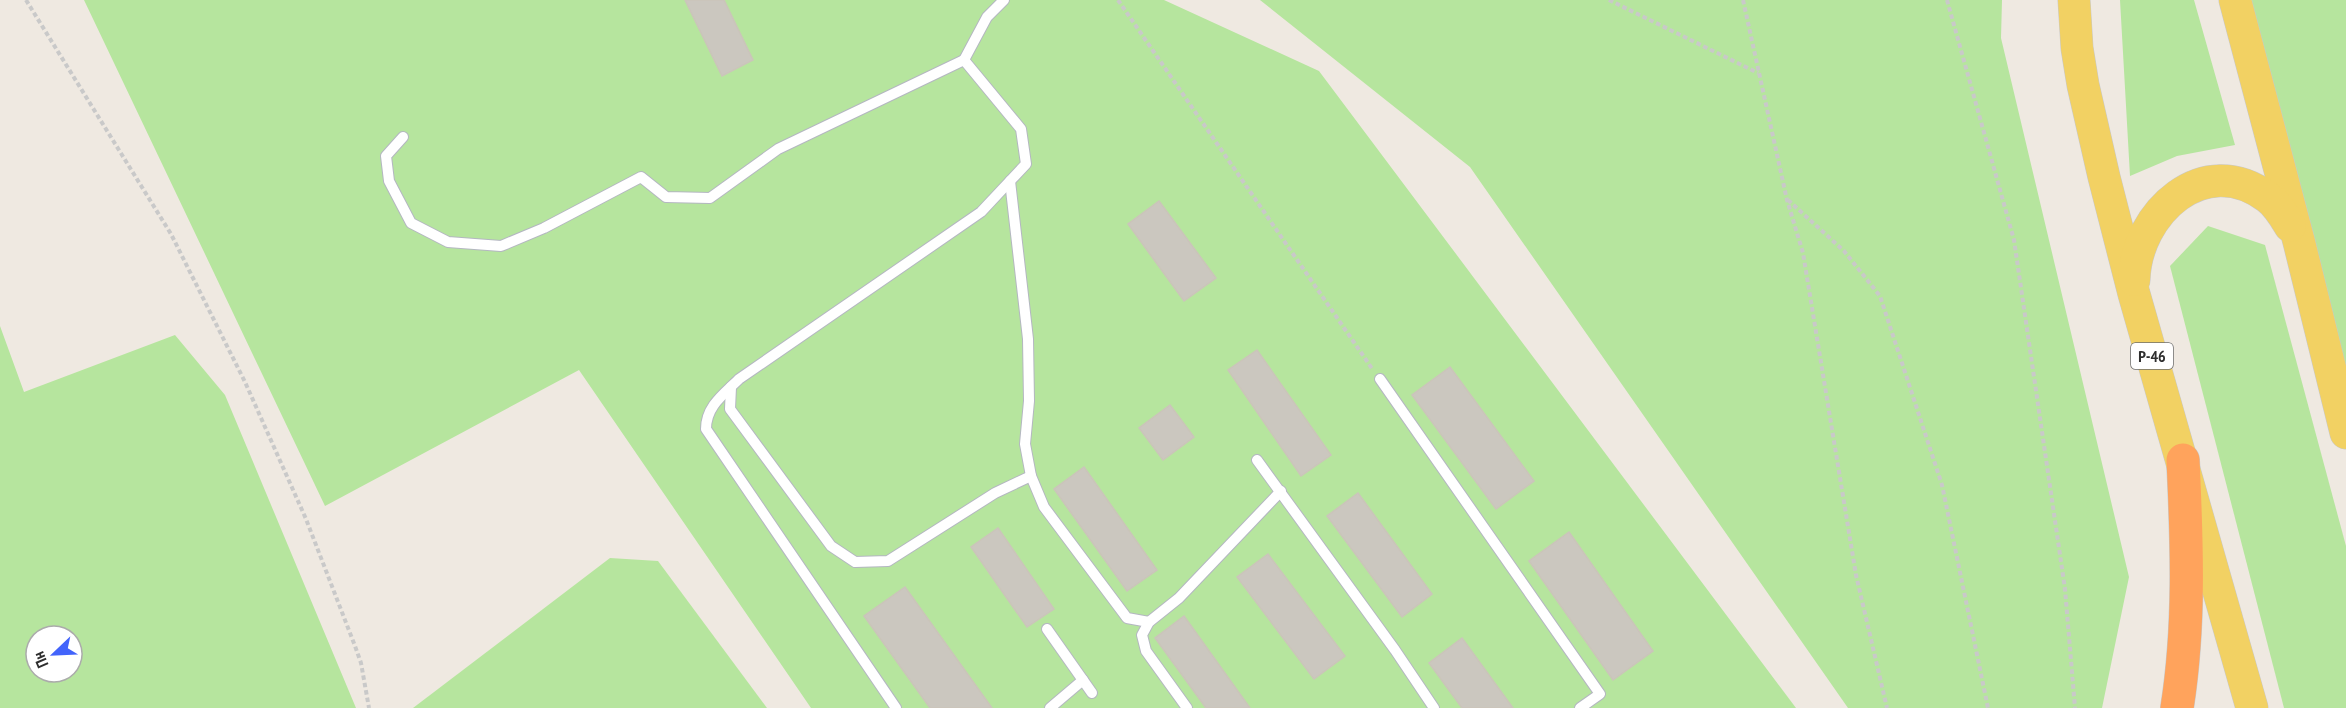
<svg xmlns="http://www.w3.org/2000/svg" width="2346" height="708" viewBox="0 0 2346 708" font-family="'PT Sans Narrow',sans-serif">
	<style>
		.green { fill: #b6e59e; fill-rule: evenodd }
		.building { fill: #cbc7bf; stroke: #cbc5ba; stroke-width: 1.5 }
		.lines { fill: none; stroke-linecap: round; stroke-linejoin: round }
		.lane-casing { stroke: #b4b7c1; stroke-width: 12 }
		.primary-casing { stroke: #c9c9c9; stroke-width: 33 }
		.highway-casing { stroke: #c9c9c9; stroke-width: 34 }
		.path { stroke: #c9c9c9; stroke-width: 4; stroke-dasharray: 4.5 3; stroke-linecap: butt }
		.lane { stroke: #fff; stroke-width: 10 }
		.primary { stroke: #f2d163; stroke-width: 32 }
		.highway { stroke: #ffa35c; stroke-width: 33 }
		.labels { text-anchor: middle; stroke-width: 5; stroke-linejoin: round; paint-order: stroke }
		.shield { fill: #fff; stroke: #6d6d6d; stroke-width: 1.5 }
		.shield-label { font-size: 16px; font-weight: bold; fill: #2e2e2e }
	</style>
	<rect width="100%" height="100%" fill="#efe9e1"/>
	<g class="green">
		<polygon points="84,0 1164,0 1319,71 1796,708 811,708 579,370 325,506"/>
		<polygon points="1260,0 2002,0 2001,38 2129,577 2102,708 1848,708 1470,167"/>
		<polygon points="2120,0 2194,0 2235,145 2177,156 2130,176"/>
		<polygon points="2250,0 2346,0 2346,377"/>
		<polygon points="2208,226 2265,245 2346,546 2346,708 2284,708 2170,266"/>
		<path d="M0 326 24 392 175 335 225 395 356 708H0ZM36 636H72V672H36Z"/>
		<polygon points="610,558 658,561 767,708 413,708"/>
	</g>
	<g class="building">
		<polygon points="685,0 724,0 753,60 722,76"/>
		<polygon points="1159,201 1216,278 1184,301 1128,224"/>
		<polygon points="1257,350 1331,455 1301,476 1228,370"/>
		<polygon points="1450,367 1534,481 1496,509 1412,395"/>
		<polygon points="1170,405 1194,437 1163,460 1139,428"/>
		<polygon points="1084,467 1157,570 1127,591 1054,489"/>
		<polygon points="1358,493 1432,594 1402,617 1327,516"/>
		<polygon points="998,528 1054,609 1027,627 971,547"/>
		<polygon points="1569,532 1653,651 1613,680 1529,561"/>
		<polygon points="1268,554 1345,656 1314,679 1237,577"/>
		<polygon points="905,587 992,708 930,708 864,616"/>
		<polygon points="1184,616 1250,708 1206,708 1155,638"/>
		<polygon points="1462,638 1513,708 1462,708 1429,663"/>
	</g>
	<g class="lines">
		<g class="lane-casing">
			<g id="lane">
				<polyline points="403,137 386,156 389,181 411,223 448,242 501,246 544,228 641,177 666,197 710,198 778,149 964,60"/>
				<polyline points="1010,181 1028,339 1029,401 1025,444 1031,476 1044,507 1127,618 1149,622"/>
				<polyline points="1380,379 1600,694 1580,708"/>
				<polyline points="731,387 730,409 831,546 855,562 888,561 995,493 1031,476"/>
				<polyline points="1257,460 1395,650 1434,708"/>
				<polyline points="1047,629 1092,693"/>
				<path d="M896 708 706 429C706 406 724 394 739 379L981 212 1026 164 1021 129 964 60 987 17 1004 0"/>
				<polyline points="1050,708 1083,680"/>
				<polyline points="1187,708 1146,651 1142,635 1149,622 1179,598 1281,491"/>
			</g>
		</g>
		<g class="primary-casing">
			<g id="primary">
				<polyline points="2074,0 2077,48 2083,85 2104,177 2134,294 2252,708"/>
				<polyline points="2235,0 2299,242 2346,433"/>
				<path d="M2134 280C2136 213 2204 150 2267 197 2277 204 2284 216 2290 226"/>
			</g>
		</g>
		<g class="highway-casing">
			<path id="highway" d="M2177 708C2190 626 2187 543 2183 460"/>
		</g>
		<g class="path">
			<polyline points="26,0 171,234 245,382 306,519 355,646 361,663 369,708"/>
			<polyline points="1118,0 1373,370"/>
			<polyline points="1609,0 1758,73"/>
			<polyline points="1743,0 1787,200 1803,253 1856,575 1887,708"/>
			<polyline points="1947,0 2014,240 2065,589 2075,708"/>
			<polyline points="1788,200 1844,251 1880,296 1942,485 1988,708"/>
		</g>
		<use href="#lane" class="lane"/>
		<use href="#primary" class="primary"/>
		<use href="#highway" class="highway"/>
	</g>
	<g class="labels">
		<rect class="shield" x="2131" y="343" width="42" height="26" rx="4.5"/>
		<g class="shield-label">
			<text x="2152" y="362">Р-46</text>
		</g>
	</g>
	<g transform="translate(54 654) rotate(247)"><circle r="28" fill="#ffffff" stroke="#ababab" stroke-width="1.5"/>
	<path d="M0-4.5L10 22L0 15L-10 22Z" fill="#4264fb"/>
	<text y="-9" font-size="16" font-weight="bold" text-anchor="middle" fill="#2e2e2e">Пн</text>
	</g>
</svg>
